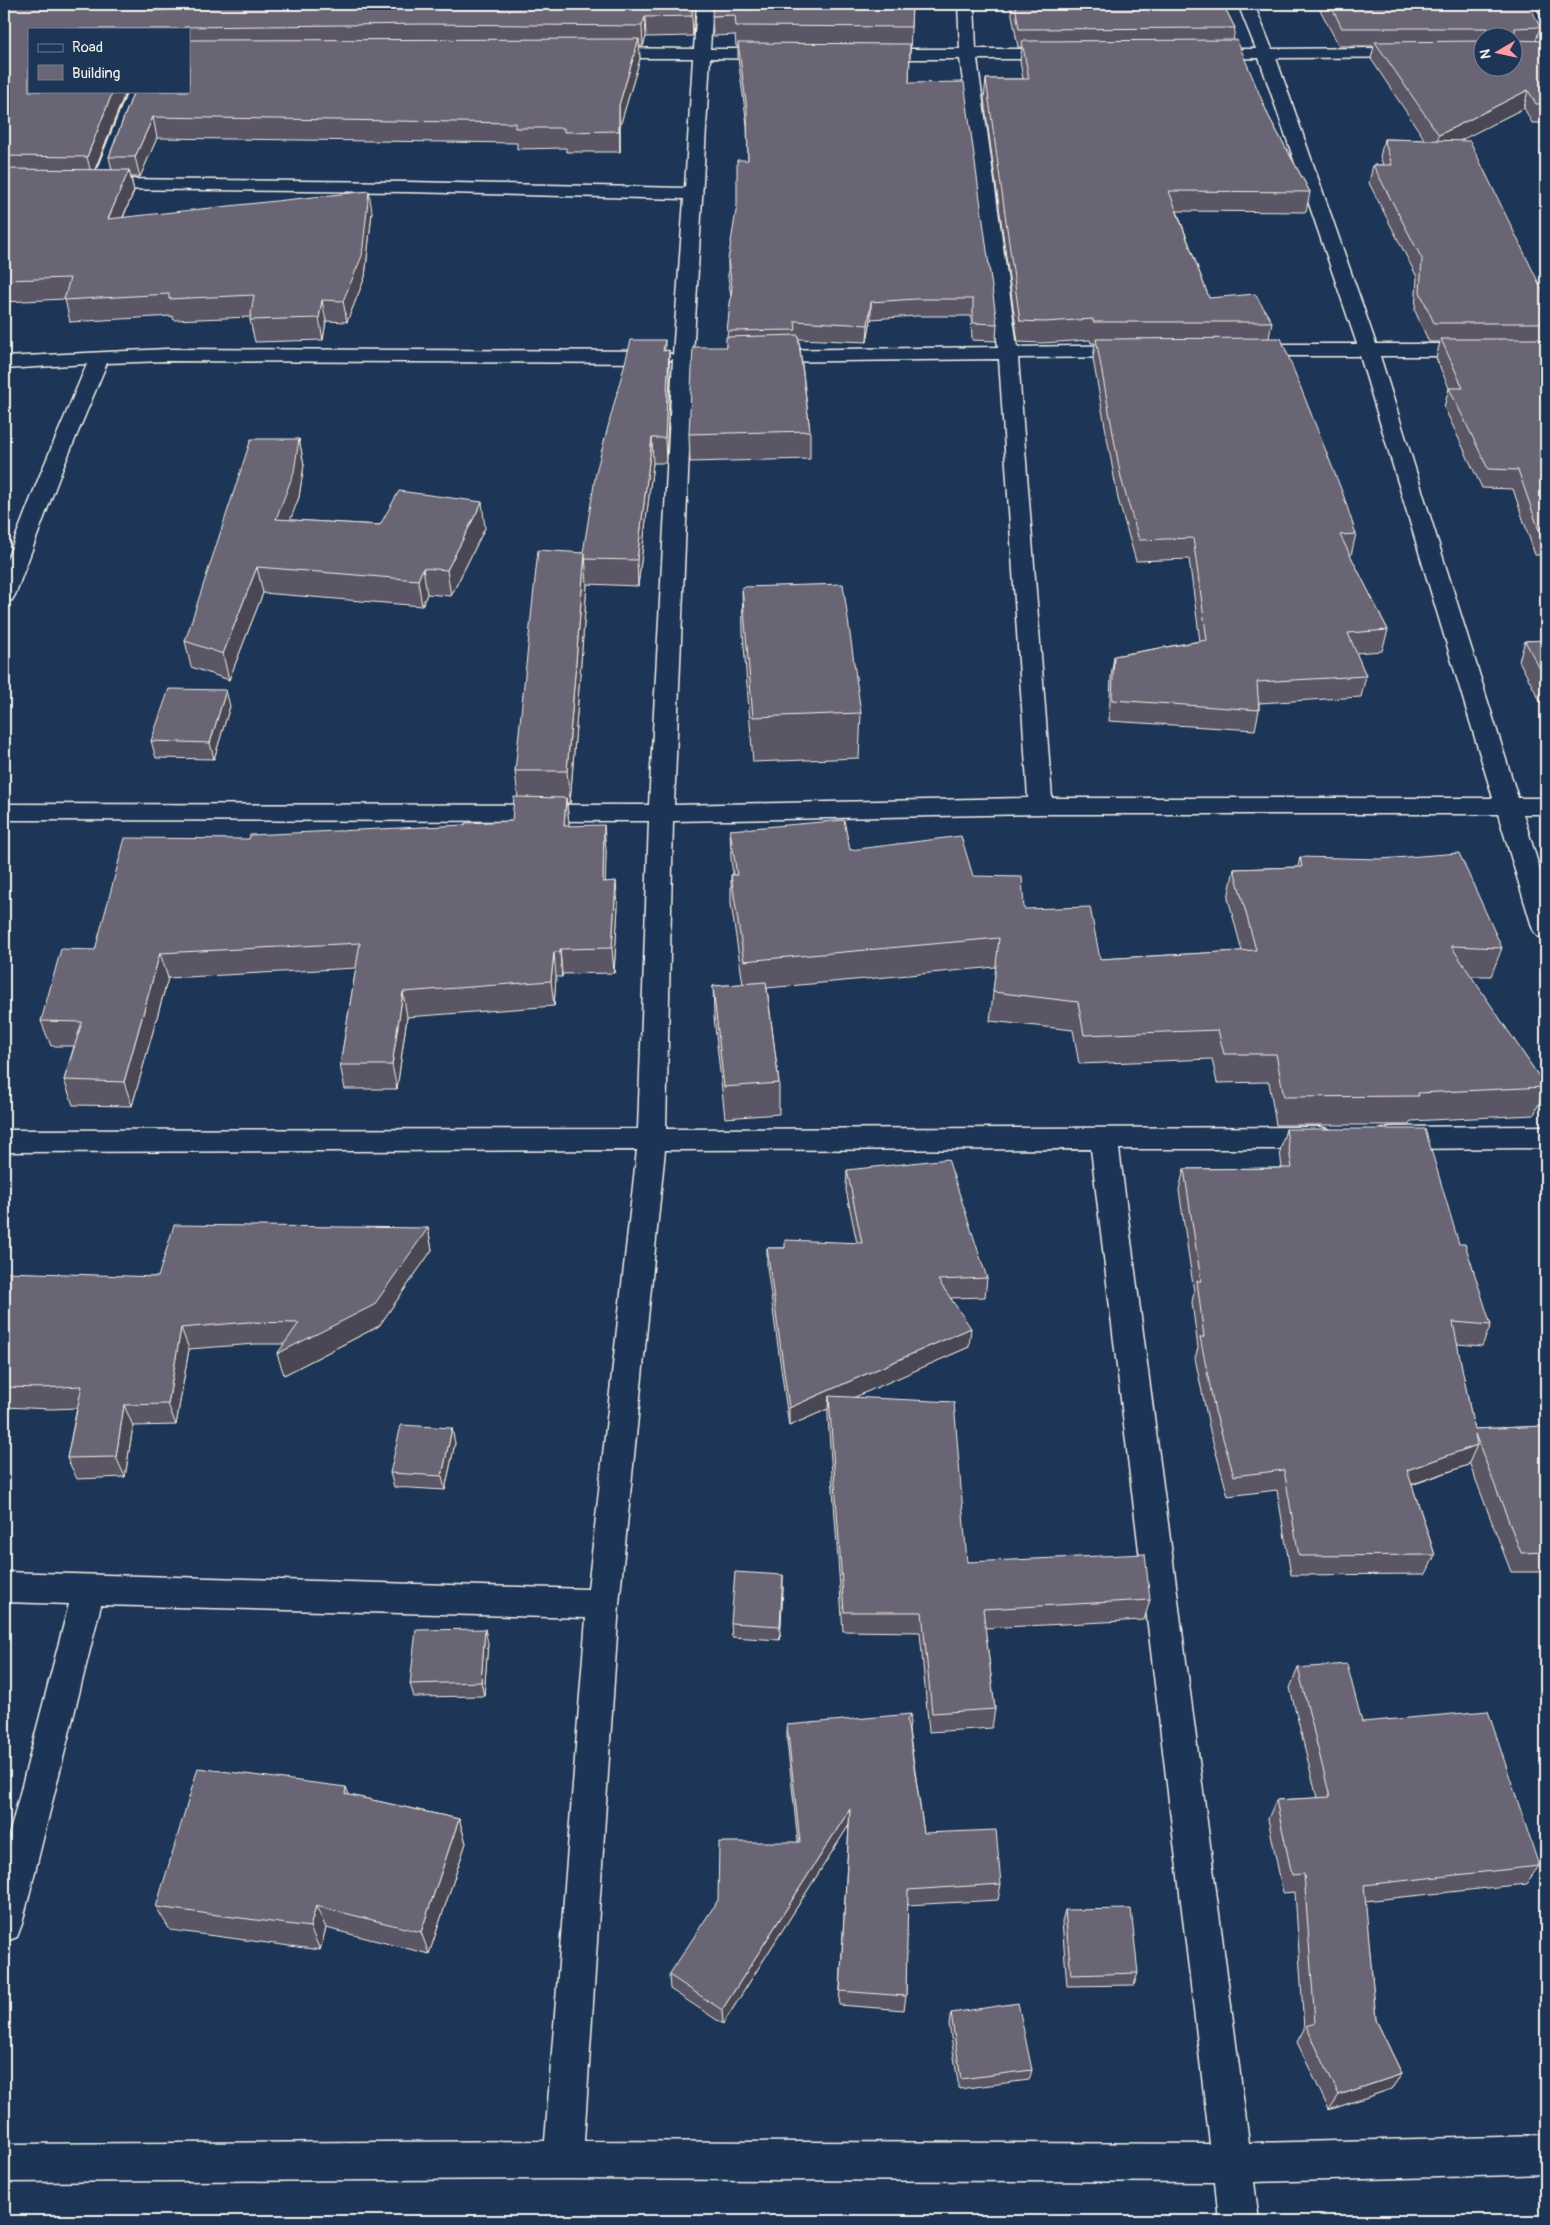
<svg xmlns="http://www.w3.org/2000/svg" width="1550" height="2225" viewBox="0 0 1550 2225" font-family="Pangolin,sans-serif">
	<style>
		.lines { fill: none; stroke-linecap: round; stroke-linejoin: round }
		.minor-casing { stroke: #f4f1e8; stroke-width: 3 }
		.minor { fill: #1d3557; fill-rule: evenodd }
		.wall { fill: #5a5765; stroke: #f4f1e8; fill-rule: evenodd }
		.shaded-wall { fill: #4a4752; stroke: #f4f1e8 }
		.building { fill: #696575; stroke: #f4f1e8 }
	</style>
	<rect width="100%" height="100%" fill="#1d3557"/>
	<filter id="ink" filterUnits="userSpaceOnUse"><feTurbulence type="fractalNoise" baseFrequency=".02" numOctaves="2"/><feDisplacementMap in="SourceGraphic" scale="10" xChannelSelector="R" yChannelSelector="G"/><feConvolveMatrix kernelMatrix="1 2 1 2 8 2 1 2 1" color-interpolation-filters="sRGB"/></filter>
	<g filter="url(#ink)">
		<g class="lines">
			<g class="minor-casing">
				<g id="minor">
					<path d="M697 4H713L710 49H776L782 51 784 54 782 57 776 59 710 58 693 357 674 805 1028 798 999 359 763 362 756 360 753 356 756 352 763 350 998 347 960 59H874L868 57 866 54 868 51 874 49H960L958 4H974L976 49H1059L1065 51 1067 54 1065 57 1059 59H977L1017 347 1132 345 1139 347 1142 351 1139 355 1132 357 1018 358 1052 798H1493L1360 356H1247L1240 354 1237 350 1240 346 1247 344H1357L1259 58 1204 59 1198 57 1196 54 1198 51 1204 49H1256L1238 4H1254L1272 49 1482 47V57L1276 58 1376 344H1546V356H1380L1518 798H1546V814H1523L1546 890V939L1537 936 1533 930 1498 814H1041L673 821 666 1129 1320 1127 1330 1130 1334 1138 1330 1146 1320 1149H1119L1249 2143 1546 2136V2174L1254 2182 1259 2221H1219L1215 2182 563 2179 4 2182V2144L545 2141 586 1618 101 1605 22 1924 17 1937 4 1942V1855L69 1604 4 1602V1572L588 1589 637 1150 4 1152V1130L638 1129 649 821 4 820V804L649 805 673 359 665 363 167 361 107 363 60 475 15 595 12 600 4 602V567L40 475 87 364 4 369V357L167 349 665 351 673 355 684 199 408 192 96 189 90 188 87 184 93 179 128 91H144L111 179 408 182 685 188 693 58H602L596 56 594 53 596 50 602 48 694 49ZM1091 1149 1210 2144 584 2141 619 1604 665 1150Z"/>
					<polygon points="1518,4 1534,4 1546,30 1546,52 1540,50 1538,47"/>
					<polygon points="1546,1126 1546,1148 1390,1149 1380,1146 1376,1138 1380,1130 1390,1127"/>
				</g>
			</g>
			<use href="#minor" class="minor"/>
		</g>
		<g class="wall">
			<path d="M4 4H162L160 10 696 4 693 36 646 37 643 46H639L640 59 620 126V152H566V148L517 149V143L157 138 140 177H131L134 191 123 218 372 212 365 277 347 322 326 321 323 340 255 342 250 320 251 317 174 320 172 316 70 322 65 299 4 302ZM29 29H189V91H134L109 157 112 170H95L126 91Z"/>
			<polygon points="912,4 909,83 997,324 996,341 972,340 971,316 916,316 871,319 867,342 799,339 810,431 810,459 690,462 689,434 726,347 731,296 728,277 728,260 748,160 747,125 738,59 738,46 736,46 735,35 713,36 712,16"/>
			<polygon points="1010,4 1223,4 1235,28 1233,41 1269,117 1310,192 1306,212 1177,211 1209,298 1272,322 1269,338 1356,534 1351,555 1350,555 1388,630 1382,651 1356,653 1366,676 1361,697 1259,703 1259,710 1255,730 1109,721 1111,677 1114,656 1200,641 1189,559 1136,561 1118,499 1093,359 1095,343 1091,343 1090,340 1042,343 1018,342 984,99 986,79 1023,79 1020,61 1022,47 1018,47"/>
			<path d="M1317 4H1529L1540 27 1536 41H1546V123H1532L1524 108 1460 140 1546 298V555H1535L1513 489 1482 488 1444 407 1449 388 1436 358 1440 342H1429L1415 311 1417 277 1369 183 1373 165H1383L1380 157 1384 139 1425 140 1371 59 1374 46H1339ZM1482 38H1512L1482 68Z"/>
			<polygon points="1535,4 1546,4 1546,26"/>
			<polygon points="665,340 665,350 670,375 666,463 653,463 638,586 587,584 570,803 567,803 569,826 606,850 605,881 618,906 614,973 562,974 562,977 556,977 554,1006 407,1017 397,1089 345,1089 340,1065 356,968 168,978 132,1106 73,1105 64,1080 74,1046 51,1046 41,1021 95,950 249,839 465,825 512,821 518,798 515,771 583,553"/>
			<polygon points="299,439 304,465 299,497 290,520 380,525 485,528 451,596 427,594 422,606 263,593 229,680 191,667 185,641"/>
			<polygon points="742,587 861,713 859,758 753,762 743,633"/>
			<polygon points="1546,640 1546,712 1519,661 1525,641"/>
			<polygon points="230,706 214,759 156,758 151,741"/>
			<polygon points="730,830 850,850 973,876 1100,959 1242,951 1228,898 1234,869 1298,867 1300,857 1502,948 1491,976 1470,976 1546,1087 1534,1115 1411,1121 1409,1125 1276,1125 1269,1082 1217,1083 1212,1059 1079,1064 1073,1030 990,1021 996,967 767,988 779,1083 779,1114 725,1118 714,1017 713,986 743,984 731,904 731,875 733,875 731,859"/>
			<polygon points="1286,1129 1459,1244 1491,1325 1482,1346 1457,1344 1474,1429 1546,1426 1546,1572 1511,1572 1469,1462 1468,1465 1412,1485 1435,1555 1426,1574 1291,1575 1277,1490 1228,1496 1210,1431 1195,1358 1198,1348 1192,1302 1194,1292 1179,1190 1184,1169 1282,1168 1280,1151"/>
			<polygon points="847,1170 987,1278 985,1297 951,1298 969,1347 854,1397 967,1562 1150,1600 1144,1620 985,1628 995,1709 992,1728 929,1732 920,1632 843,1631 828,1418 828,1409 789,1426 767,1267 767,1248 785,1248 857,1243 846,1190"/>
			<polygon points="428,1228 432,1250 379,1326 284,1375 284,1344 255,1344 189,1349 176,1425 133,1426 125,1477 77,1479 67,1458 77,1408 52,1409 4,1407 4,1279 158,1277"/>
			<polygon points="455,1443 445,1490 394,1487 390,1473"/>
			<polygon points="783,1588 780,1640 732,1637 731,1623"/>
			<polygon points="488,1643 484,1696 414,1697 410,1684"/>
			<polygon points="1298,1668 1362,1722 1539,1866 1526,1884 1365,1901 1376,2020 1402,2074 1391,2089 1329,2110 1297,2042 1304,2029 1295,1892 1283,1893 1268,1819 1276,1800 1317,1798 1290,1688"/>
			<polygon points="787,1725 909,1730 924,1833 1001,1884 998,1900 907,1905 906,1996 904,2010 839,2005 849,1825 723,2024 670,1989 669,1975 798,1842 787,1741"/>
			<polygon points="346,1787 349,1795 459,1819 466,1843 429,1954 326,1928 320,1950 170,1930 156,1907"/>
			<polygon points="1065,1910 1138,1973 1134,1985 1067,1986 1062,1922"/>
			<polygon points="951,2013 1032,2070 1029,2080 959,2089 949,2024"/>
		</g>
		<g class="shaded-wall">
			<polygon points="150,4 162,4 153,29 148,11"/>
			<polygon points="693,4 696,4 693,36 692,16"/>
			<polygon points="645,17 646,37 643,46 642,26"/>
			<polygon points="639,39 640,59 620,126 620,152 619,105"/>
			<polygon points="1528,90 1524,108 1434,154 1439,135"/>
			<polygon points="113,91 126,91 92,177 87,157"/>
			<polygon points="153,117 157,138 140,177 135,157"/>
			<polygon points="129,170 134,191 113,240 108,219"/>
			<polygon points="369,191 372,212 365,277 347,322 343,301"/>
			<polygon points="322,300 326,321 323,340 319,318"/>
			<polygon points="871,302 871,319 867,342 868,325"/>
			<polygon points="669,350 670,375 666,463 665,438"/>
			<polygon points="652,438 653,463 638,586 637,560"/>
			<polygon points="299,439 304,465 299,497 281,545 276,519"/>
			<polygon points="482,502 485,528 451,596 447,570"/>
			<polygon points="585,553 587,585 570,803 567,771"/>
			<polygon points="257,567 263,593 229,680 223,654"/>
			<polygon points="423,568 427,594 422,606 418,580"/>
			<polygon points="226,690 230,706 214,759 210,743"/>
			<polygon points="566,798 569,823 567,851 564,826"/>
			<polygon points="604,825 606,850 605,907 603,882"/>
			<polygon points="616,881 618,906 614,973 612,948"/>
			<polygon points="560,949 562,974 562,977 560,952"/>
			<polygon points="554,952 556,977 554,1006 551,981"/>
			<polygon points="160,953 168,978 132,1106 124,1082"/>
			<polygon points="403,992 407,1017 397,1089 392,1065"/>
			<polygon points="428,1228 432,1250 379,1326 284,1375 277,1354"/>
			<polygon points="181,1328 189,1349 176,1425 168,1404"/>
			<polygon points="971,1328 969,1347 830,1408 829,1396 828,1409 789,1426 789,1408"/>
			<polygon points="124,1405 133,1426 125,1477 116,1457"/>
			<polygon points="452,1428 455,1443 445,1490 442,1476"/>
			<polygon points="1477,1445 1468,1465 1398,1489 1407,1470"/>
			<polygon points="783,1575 783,1588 780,1640 780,1626"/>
			<polygon points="485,1629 488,1643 484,1696 481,1682"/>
			<polygon points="911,1714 909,1730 905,1736 907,1720"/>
			<polygon points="346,1787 355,1811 345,1794"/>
			<polygon points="850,1809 849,1825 723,2024 722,2010"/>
			<polygon points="459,1819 466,1843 429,1954 421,1932"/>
			<polygon points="316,1906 326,1928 320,1950 310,1927"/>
			<polygon points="1402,2074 1391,2089 1329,2110 1339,2095"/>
		</g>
		<g class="building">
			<polygon points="4,4 150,4 148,11 167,10 169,4 693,4 692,16 645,17 642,26 424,24 184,27 184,29 29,29 29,91 113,91 87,157 4,156"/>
			<polygon points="713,4 912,4 911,27 736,26 735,15 712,16"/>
			<polygon points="1015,4 1223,4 1235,28 1019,29"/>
			<polygon points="1330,4 1529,4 1540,27 1515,28 1515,40 1546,41 1546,104 1536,104 1528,90 1439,135 1375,42 1482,41 1482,68 1512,68 1512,38 1488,38 1488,28 1342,28"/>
			<polygon points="639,39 619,105 619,131 564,132 564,128 515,128 515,123 153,117 135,157 109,157 134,91 189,91 189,40"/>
			<polygon points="1237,40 1269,117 1310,192 1169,191 1209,298 1255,294 1272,322 1093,322 1093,319 1044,322 1020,321 986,79 1029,79 1022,41"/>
			<polygon points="738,43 910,44 909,83 964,82 997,324 973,323 973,299 916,299 871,302 868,325 795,321 796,330 727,331 732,287 728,260 737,205 737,160 748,160 747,109"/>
			<polygon points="1384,139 1470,141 1546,298 1546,323 1434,323 1420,292 1422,259 1373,165 1392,165"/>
			<polygon points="4,169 129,170 108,219 369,191 362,256 343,301 322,300 319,318 250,320 254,295 169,299 169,294 64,300 70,278 4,280"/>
			<polygon points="798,335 810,431 689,434 693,347 726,347 726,337"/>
			<polygon points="1281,338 1343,494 1356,534 1340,535 1388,630 1348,633 1366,676 1257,682 1259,710 1112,700 1114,656 1207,640 1193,538 1139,540 1121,478 1096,339"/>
			<polygon points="1441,339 1546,339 1546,536 1541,536 1518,470 1488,469 1449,388 1463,388"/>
			<polygon points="631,340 665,340 663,351 669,350 665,438 652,438 637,560 585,559 585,553 583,553 596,472"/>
			<polygon points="251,439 299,439 294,472 276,519 380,525 399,491 482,502 447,570 423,568 418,580 257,567 223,654 185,641"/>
			<polygon points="538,550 585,553 567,771 515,771"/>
			<polygon points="843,584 861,713 753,717 742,587"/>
			<polygon points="1546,640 1546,680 1525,641"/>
			<polygon points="169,689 226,690 210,743 151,741"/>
			<polygon points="514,797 566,798 564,826 604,825 603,882 616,881 612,948 560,949 560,952 554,952 551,981 403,992 392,1065 340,1065 360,943 160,953 124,1082 64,1080 82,1022 41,1021 61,949 95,950 125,838 249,839 250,835 465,825 465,823 512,821"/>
			<polygon points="844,820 850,850 961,836 973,876 1022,877 1024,909 1090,907 1100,959 1256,950 1234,869 1302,867 1300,857 1381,859 1459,853 1502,948 1451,946 1546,1087 1418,1093 1419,1096 1284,1097 1276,1054 1224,1054 1218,1030 1084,1035 1078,1002 993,992 999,938 744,961 731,875 737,875 730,830"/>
			<polygon points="766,982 779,1083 724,1087 713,986"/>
			<polygon points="1286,1129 1425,1129 1459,1244 1465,1244 1491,1325 1453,1322 1474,1429 1546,1426 1546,1552 1521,1553 1475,1434 1477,1445 1407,1470 1435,1555 1299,1556 1284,1470 1234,1476 1215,1411 1200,1337 1204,1337 1197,1281 1201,1281 1184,1169 1292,1168"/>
			<polygon points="948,1159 987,1278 938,1280 971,1328 789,1408 767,1248 785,1248 785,1240 862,1243 847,1170"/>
			<polygon points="174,1225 428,1228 374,1305 277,1354 299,1323 248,1322 181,1328 168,1404 124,1405 116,1457 67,1458 82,1386 42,1388 4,1387 4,1279 6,1272 158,1277"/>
			<polygon points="829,1396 954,1402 967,1562 1145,1554 1150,1600 983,1609 995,1709 932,1713 922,1612 844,1612"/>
			<polygon points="401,1425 452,1428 442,1476 390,1473"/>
			<polygon points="735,1572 783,1575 780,1626 731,1623"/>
			<polygon points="485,1629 481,1682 410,1684 416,1630"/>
			<polygon points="1347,1664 1362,1722 1488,1711 1539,1866 1364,1885 1376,2020 1402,2074 1339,2095 1306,2026 1315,2023 1304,1874 1292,1875 1276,1800 1330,1797 1298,1668"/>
			<polygon points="911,1714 907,1720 924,1833 996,1830 1001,1884 908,1890 906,1996 840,1991 850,1809 722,2010 669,1975 718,1900 719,1842 800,1842 787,1725"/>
			<polygon points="198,1768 346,1787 345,1794 459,1819 421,1932 316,1906 310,1927 156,1907"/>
			<polygon points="1131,1909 1138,1973 1071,1975 1065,1910"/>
			<polygon points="1018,2003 1032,2070 961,2079 951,2013"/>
		</g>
	</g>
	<rect width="1550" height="2225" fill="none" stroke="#1d3557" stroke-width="20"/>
	<rect x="10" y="10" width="1530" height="2205" fill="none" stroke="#f4f1e8" stroke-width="2" filter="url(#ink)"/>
	<rect x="28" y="28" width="162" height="65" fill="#1d3557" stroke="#738091"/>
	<rect x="38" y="44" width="25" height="8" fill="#1d3557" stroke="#738091"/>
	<text x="72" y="52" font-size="15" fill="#f4f1e8">Road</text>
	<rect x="38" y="65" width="25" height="15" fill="#696575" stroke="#738091"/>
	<text x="72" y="78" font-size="15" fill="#f4f1e8">Building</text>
	<g transform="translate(1498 52) rotate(261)"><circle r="24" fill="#1d3557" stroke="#738091"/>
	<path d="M0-4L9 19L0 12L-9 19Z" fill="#ff9aa2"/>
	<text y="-8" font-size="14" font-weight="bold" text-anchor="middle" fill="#f4f1e8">N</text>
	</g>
</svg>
